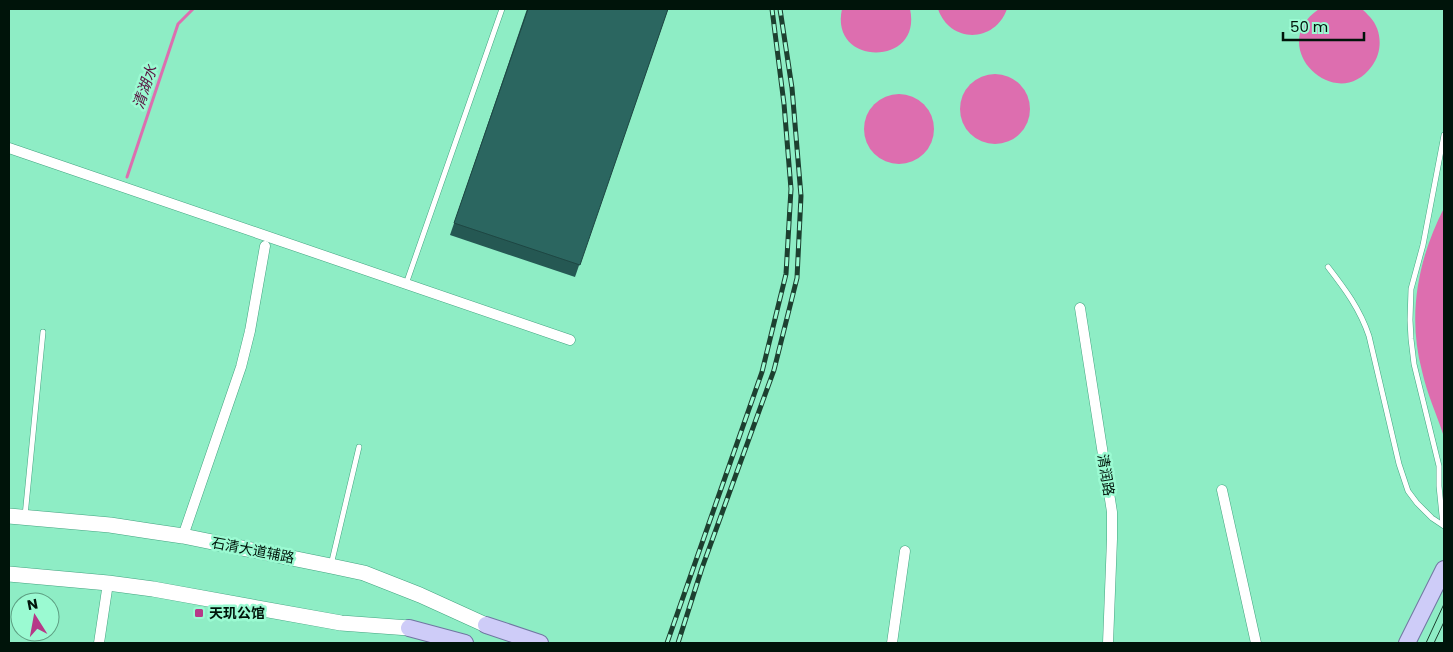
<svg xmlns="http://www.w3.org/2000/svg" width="1453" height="652" viewBox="0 0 1453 652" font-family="Poppins,'Noto Sans SC',sans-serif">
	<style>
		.water { fill: #dd6eaf }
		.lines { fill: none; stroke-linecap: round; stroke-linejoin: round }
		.stream { stroke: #dd6eaf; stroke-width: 3 }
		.lane-casing { stroke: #43a480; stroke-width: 6 }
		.street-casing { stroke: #43a480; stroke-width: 11 }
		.secondary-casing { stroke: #43a480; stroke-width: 16 }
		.primary-casing { stroke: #7076a1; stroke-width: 18 }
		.lane { stroke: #fff; stroke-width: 5 }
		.street { stroke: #fff; stroke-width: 10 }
		.secondary { stroke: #fff; stroke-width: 15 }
		.primary { stroke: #ceccf8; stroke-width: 16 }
		.tram { stroke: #1d4030; stroke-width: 1 }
		.rail-casing { stroke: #1d4030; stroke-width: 5 }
		.rail { stroke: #9bfad2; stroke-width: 3; stroke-dasharray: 9; stroke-linecap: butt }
		.wall { fill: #255853 }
		.building { fill: #2b6660; stroke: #1e4743 }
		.poi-dot { fill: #b63988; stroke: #9bfad2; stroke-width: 2 }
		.labels { text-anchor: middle; stroke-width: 5; stroke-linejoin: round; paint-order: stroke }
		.street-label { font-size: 14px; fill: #00140a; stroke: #9bfad2 }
		.poi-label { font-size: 14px; font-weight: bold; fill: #00140a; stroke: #9bfad2; text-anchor: start }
		.water-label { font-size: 15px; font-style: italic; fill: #58123f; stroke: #9bfad2 }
	</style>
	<rect width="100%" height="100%" fill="#8eedc5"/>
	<g class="water">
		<path d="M842 9H910C923 67 829 67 842 9Z"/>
		<path d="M938 9H1007C995 43 950 44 938 9Z"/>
		<path d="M1319 9C1327 9 1355 7 1361 9 1364 10 1367 14 1370 17 1382 30 1383 51 1372 66 1336 116 1264 46 1319 9Z"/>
		<circle cx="995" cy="109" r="35"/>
		<circle cx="899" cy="129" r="35"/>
		<path d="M1444 208V437C1437 415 1427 394 1422 371 1407 315 1418 259 1444 208Z"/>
	</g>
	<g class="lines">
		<polyline class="stream" points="127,177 178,24 193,9"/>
		<g class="lane-casing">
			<g id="lane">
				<path d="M1328 267C1345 289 1360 309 1369 336L1399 464 1408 491 1417 503 1432 518 1444 526"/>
				<polyline points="406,284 502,9"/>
				<polyline points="25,516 43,332"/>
				<polyline points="1443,525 1439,486 1439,466 1414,364 1411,339 1410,320 1411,289 1423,245 1444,135"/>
				<polyline points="331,565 359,447"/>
			</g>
		</g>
		<g class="street-casing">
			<g id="street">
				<polyline points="9,148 570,340"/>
				<polyline points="1080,308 1112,512 1112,539 1108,643"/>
				<polyline points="1222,490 1256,643"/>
				<polyline points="183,536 241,367 250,331 265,246"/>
				<polyline points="99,643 108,583"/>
				<polyline points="892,643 905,551"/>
			</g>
		</g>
		<g class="secondary-casing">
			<g id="secondary">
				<polyline points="9,516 110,525 149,531 183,536 331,566 364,573 420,595 486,625"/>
				<polyline points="9,574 108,583 153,589 341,623 409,628"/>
			</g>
		</g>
		<g class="primary-casing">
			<g id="primary">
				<polyline points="486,625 540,643"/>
				<polyline points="409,628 465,643"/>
				<polyline points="1407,643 1444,569"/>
			</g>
		</g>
		<use href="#lane" class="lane"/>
		<use href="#street" class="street"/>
		<use href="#secondary" class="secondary"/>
		<use href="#primary" class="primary"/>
		<g class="tram">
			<polyline points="1426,643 1444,604"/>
			<polyline points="1434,643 1444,622"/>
		</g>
		<g class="rail-casing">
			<g id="rail">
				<polyline points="667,643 762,372 786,274 791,189 784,104 772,9"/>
				<polyline points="678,643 702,568 774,370 797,278 801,196 792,88 780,9"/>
			</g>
		</g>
		<use href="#rail" class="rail"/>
	</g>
	<polygon class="wall" points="527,9 668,9 575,277 450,235"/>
	<polygon class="building" points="528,9 668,9 580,265 454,223"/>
	<rect class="poi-dot" x="194" y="608" width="10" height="10" rx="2.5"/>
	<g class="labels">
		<g class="street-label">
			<text transform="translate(1106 475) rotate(81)" y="5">清润路</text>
			<text transform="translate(253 550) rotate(11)" y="5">石清大道辅路</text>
		</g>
		<g class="poi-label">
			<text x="209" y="618">天玑公馆</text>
		</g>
		<g class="water-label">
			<text transform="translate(145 87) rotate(-71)" y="5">清湖水</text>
		</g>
	</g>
	<rect width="1453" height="652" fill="none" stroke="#00140a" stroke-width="20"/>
	<g transform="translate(35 617) rotate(349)"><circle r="24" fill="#9bfad2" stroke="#5d9e82"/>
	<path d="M0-4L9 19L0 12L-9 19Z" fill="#b63988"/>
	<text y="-8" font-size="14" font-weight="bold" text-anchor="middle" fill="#00140a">N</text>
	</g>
	<path d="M1283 32v8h81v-8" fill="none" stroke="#00140a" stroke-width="2.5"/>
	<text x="1290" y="32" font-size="15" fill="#00140a" stroke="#9bfad2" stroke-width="4" paint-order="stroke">50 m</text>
</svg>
